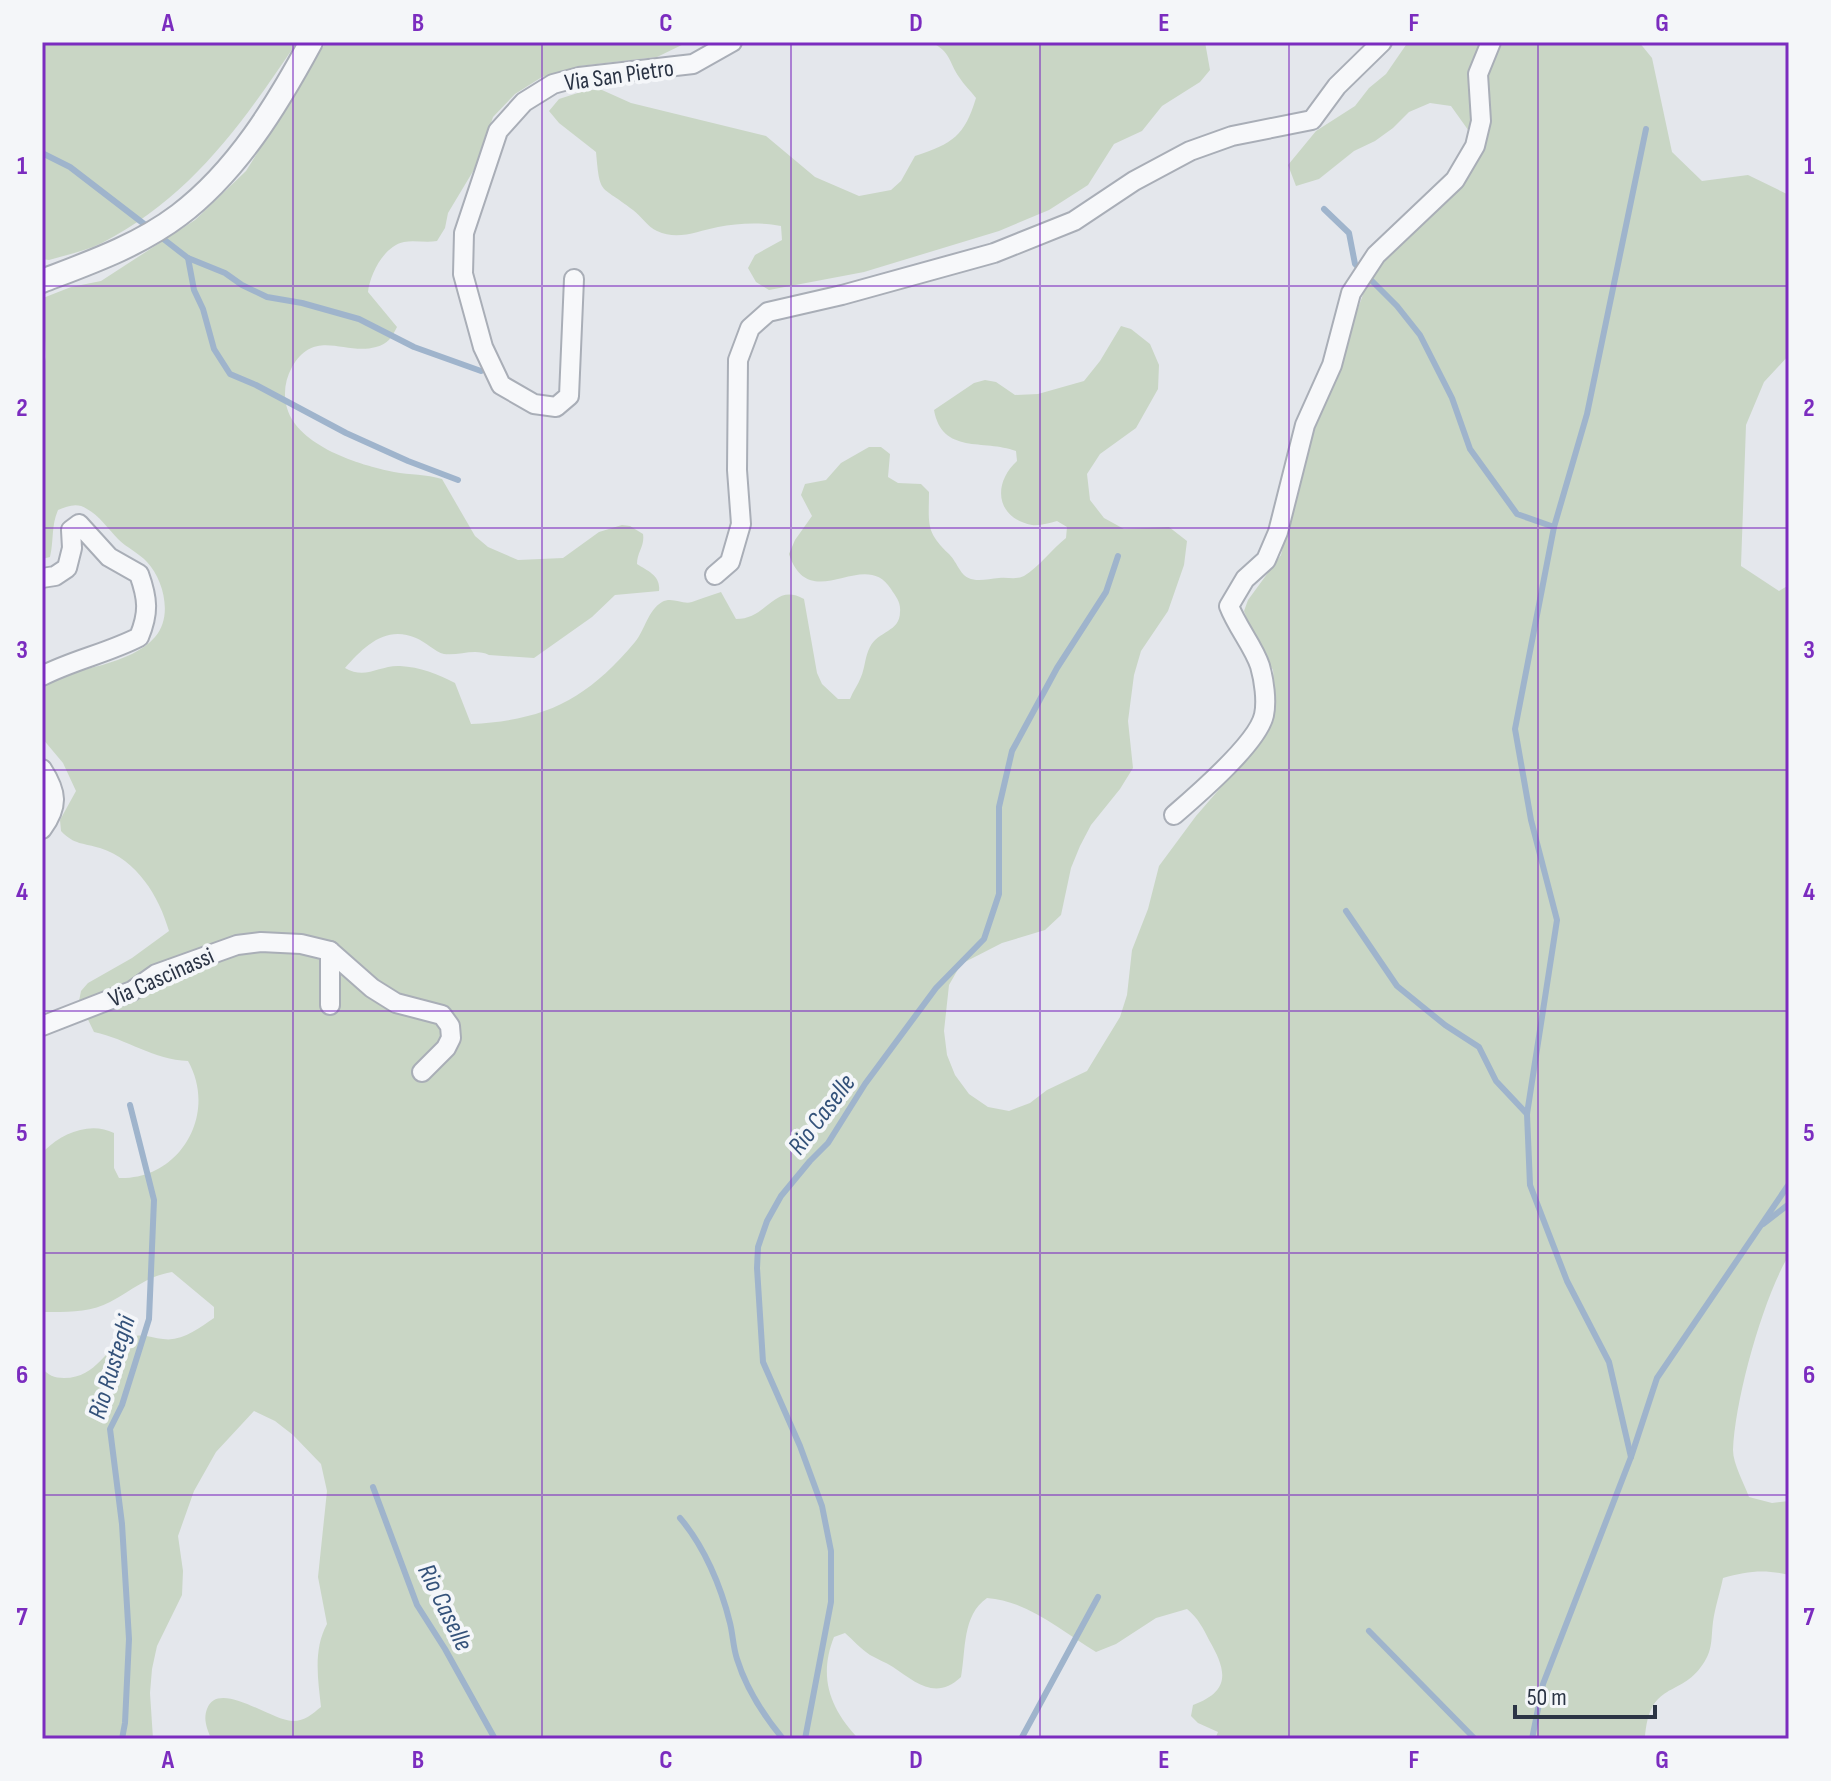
<svg xmlns="http://www.w3.org/2000/svg" width="1831" height="1781" viewBox="0 0 1831 1781" font-family="'Sofia Sans Condensed',sans-serif">
	<style>
		.green { fill: #c9d6c5 }
		.lines { fill: none; stroke-linecap: round; stroke-linejoin: round }
		.stream { stroke: #9fb4cc; stroke-width: 6 }
		.minor-casing { stroke: #a9aeb7; stroke-width: 22 }
		.tertiary-casing { stroke: #a9aeb7; stroke-width: 26 }
		.minor { stroke: #f7f8fa; stroke-width: 18 }
		.tertiary { stroke: #f7f8fa; stroke-width: 22 }
		.grid { fill: none; stroke: #7b2cbf; stroke-width: 2; stroke-opacity: 0.55 }
		.labels { text-anchor: middle; stroke-width: 8; stroke-linejoin: round; paint-order: stroke }
		.street-label { font-size: 24px; fill: #2b3445; stroke: #f4f6f9 }
		.water-label { font-size: 26px; font-style: italic; fill: #34527a; stroke: #f4f6f9 }
		.neatline { fill: none; stroke: #7b2cbf; stroke-width: 3 }
		.grid-label { font-size: 26px; text-anchor: middle; font-weight: bold; fill: #7b2cbf }
	</style>
	<rect width="100%" height="100%" fill="#e4e7ec"/>
	<g class="green">
		<path d="M42 42H297C242 124 191 197 102 243 86 251 66 255 49 260L42 259Z"/>
		<path d="M326 42H688L657 57 580 66 542 77 515 94 493 117 478 163 448 213 445 228 437 241C426 243 414 240 404 242 384 246 370 274 368 292L397 327C392 337 388 344 376 347 345 356 315 327 292 367 285 380 283 394 287 408 298 446 359 465 394 472 410 475 426 474 442 479L475 536 488 547 518 560 563 558 599 532 622 525 630 526 643 534C645 546 637 552 637 564 648 571 661 576 659 591L615 595 592 617 534 658 489 655C475 648 459 656 444 654 435 652 426 642 416 638 385 625 364 647 345 668 366 680 379 665 400 666 420 667 438 674 455 683L471 724C546 720 586 700 635 642 645 630 648 610 662 602 672 596 682 605 692 602 701 599 711 595 721 592L736 619C768 619 774 582 804 599L817 673 822 684 838 699H850C853 691 858 685 861 677 865 668 865 656 870 647 878 631 900 632 900 612 901 602 896 597 891 589 864 546 810 617 789 554L795 540 812 516 801 495 805 484 826 480 841 463 869 447H881L890 454 888 477 898 483 921 484 929 492C929 524 925 531 949 554 954 559 956 564 960 570 969 585 985 579 999 578 1008 577 1016 580 1024 576 1039 567 1052 549 1066 538L1067 527 1057 521C1049 523 1040 526 1032 525 996 518 992 484 1017 461L1016 451C984 439 942 455 934 410L974 383 985 380 996 382 1015 395 1038 394 1084 381 1100 361 1121 326 1131 329 1150 344 1159 365 1158 389 1136 428 1100 454 1087 474 1090 500 1104 518 1124 529 1169 527 1187 541 1184 565 1168 611 1141 651 1134 675 1128 721 1133 768 1120 789 1091 825 1080 846 1071 868 1061 915 1045 930 1002 943 961 964 949 985 944 1031 947 1055 955 1075 969 1094 988 1107 1009 1111 1030 1103 1047 1090 1087 1071 1120 1017 1127 995 1132 950 1148 909 1159 866 1196 816 1268 733 1276 708 1273 670 1256 643 1244 611 1248 600 1281 555 1307 448 1365 289 1382 264 1458 191 1481 148 1451 106 1430 103 1409 112 1393 128 1375 141 1354 151 1319 179 1296 186 1288 165 1316 131 1355 106 1369 88 1386 74 1408 42H1639L1652 58 1672 152 1702 181 1748 175 1789 195V355L1764 382 1746 425 1741 566 1779 591 1789 585V1255C1763 1298 1735 1399 1733 1450 1733 1464 1744 1483 1749 1497L1772 1503 1789 1501V1575C1765 1569 1747 1571 1723 1578 1720 1593 1715 1607 1713 1622 1711 1638 1713 1650 1703 1664 1680 1699 1649 1679 1645 1739H1215L1218 1732 1198 1723 1191 1716 1193 1705C1231 1691 1227 1671 1209 1640 1203 1628 1198 1618 1187 1609L1156 1618 1116 1644 1096 1652C1061 1631 1028 1601 987 1598 962 1615 966 1650 961 1677 936 1701 915 1682 893 1667 885 1662 877 1659 870 1655 861 1649 853 1640 845 1633L834 1637C818 1677 830 1709 859 1739H211C207 1728 203 1720 207 1709 218 1678 273 1722 293 1721 305 1721 312 1714 321 1707 318 1679 313 1650 327 1624L318 1577 327 1491 321 1464 293 1435 275 1421 254 1411 216 1452 194 1491 178 1536 183 1571 182 1595 157 1646 152 1669 150 1693 153 1739H42V1368C48 1375 54 1378 64 1378 99 1378 103 1346 132 1337 143 1333 152 1338 163 1339 182 1342 199 1328 214 1318V1307L172 1272C145 1277 133 1290 110 1302 90 1313 65 1312 42 1312V1148L45 1150C62 1133 91 1121 114 1133V1168L119 1178C180 1180 218 1114 188 1061 154 1060 127 1039 94 1032L79 1001 81 991 88 983 132 958 169 931C159 896 137 860 100 848 84 843 74 845 61 831L60 820 76 791 63 763 42 738V683C76 668 131 665 155 637 173 617 164 580 147 562 139 553 127 548 118 539 109 530 99 515 87 509 77 502 68 506 58 510 51 526 54 540 50 557L42 559V374L46 357 43 298 71 287 101 281 195 220 246 171Z"/>
		<path d="M931 42H1205L1210 70 1200 82 1162 106 1142 131 1114 144 1088 185 1049 210 999 231 864 272 769 290 756 282 748 268 755 255 782 240 781 226C761 222 738 223 718 227 697 231 678 241 657 231 648 227 641 216 633 210 600 184 600 197 596 152L559 123 549 111 559 99 587 90H602L631 103 766 136 815 177 859 196 891 190 901 181 915 156C953 143 964 137 976 98 971 91 964 85 959 77 948 61 952 53 931 42Z"/>
	</g>
	<g class="lines">
		<g class="stream">
			<polyline points="42,153 70,167 148,227"/>
			<polyline points="1324,209 1349,233 1355,264 1397,306 1420,335 1452,398 1470,449 1517,514 1554,527"/>
			<polyline points="157,234 188,258 194,290 203,309 214,349 230,374 256,385 346,433 408,461 458,480"/>
			<polyline points="188,258 225,273 242,285 267,297 302,303 359,319 414,347 481,371"/>
			<polyline points="1346,911 1397,986 1445,1025 1479,1047 1496,1081 1527,1114"/>
			<polyline points="1763,1224 1789,1204"/>
			<polyline points="1631,1457 1609,1362 1567,1281 1530,1185 1527,1114 1557,920 1531,820 1515,729 1554,527 1587,414 1646,129"/>
			<polyline points="373,1487 417,1605 445,1649 495,1739"/>
			<path d="M680 1518C704 1546 721 1586 730 1623 733 1635 733 1647 737 1659 746 1688 764 1716 783 1739"/>
			<polyline points="1369,1631 1475,1739"/>
			<polyline points="122,1739 125,1723 129,1639 122,1524 110,1429 122,1405 149,1319 154,1200 130,1105"/>
			<polyline points="805,1739 831,1602 831,1551 822,1506 800,1446 763,1362 757,1268 758,1247 767,1221 781,1196 810,1161 828,1143 865,1084 936,988 984,939 999,894 999,807 1012,751 1057,668 1106,592 1118,556"/>
			<polyline points="1021,1739 1098,1597"/>
			<polyline points="1532,1739 1543,1684 1631,1457 1657,1378 1789,1184"/>
		</g>
		<g class="minor-casing">
			<g id="minor">
				<polyline points="574,279 569,396 556,407 534,404 501,385 483,347 463,274 464,233 498,131 524,102 553,84 579,77 693,64 732,42"/>
				<polyline points="715,575 730,562 741,524 737,470 738,360 750,328 768,312 842,295 994,253 1074,221 1134,181 1190,151 1232,136 1312,120 1337,86 1382,42"/>
				<path d="M42 578 55 576 67 568 72 548 71 530 79 524 109 557 139 574C148 599 149 613 139 637 108 653 73 660 42 676"/>
				<path d="M42 769C57 792 59 806 42 829"/>
				<path d="M1174 815C1196 796 1258 743 1264 715 1267 701 1264 680 1260 666 1254 647 1237 627 1229 606L1245 579 1266 560 1278 532 1305 425 1332 365 1351 293 1376 255 1455 180 1475 146 1481 121 1478 74 1491 42"/>
				<polyline points="330,1005 330,951"/>
				<polyline points="42,1026 132,991 156,974 237,945 261,942 301,944 330,951 372,988 396,1003 442,1015 450,1026 451,1038 446,1048 422,1072"/>
			</g>
		</g>
		<g class="tertiary-casing">
			<path id="tertiary" d="M42 281C89 263 138 246 179 215 237 171 277 105 311 42"/>
		</g>
		<use href="#minor" class="minor"/>
		<use href="#tertiary" class="tertiary"/>
	</g>
	<path class="grid" d="M293 42V1739M542 42V1739M791 42V1739M1040 42V1739M1289 42V1739M1538 42V1739M42 286H1789M42 528H1789M42 770H1789M42 1011H1789M42 1253H1789M42 1495H1789"/>
	<g class="labels">
		<g class="street-label">
			<text transform="translate(619 75) rotate(-8)" y="8">Via San Pietro</text>
			<text transform="translate(161 977) rotate(-24)" y="8">Via Cascinassi</text>
		</g>
		<g class="water-label">
			<text transform="translate(821 1114) rotate(-53)" y="9">Rio Caselle</text>
			<text transform="translate(111 1367) rotate(-73)" y="9">Rio Rusteghi</text>
			<text transform="translate(446 1607) rotate(64)" y="9">Rio Caselle</text>
		</g>
	</g>
	<rect width="1831" height="1781" fill="none" stroke="#f4f6f9" stroke-width="88"/>
	<path d="M1515 1705v12h140v-12" fill="none" stroke="#2b3445" stroke-width="4"/>
	<text x="1527" y="1705" font-size="24" fill="#2b3445" stroke="#f4f6f9" stroke-width="6" paint-order="stroke">50 m</text>
	<rect x="44" y="44" width="1743" height="1693" class="neatline"/>
	<g class="grid-label">
		<text x="168" y="31">A</text>
		<text x="418" y="31">B</text>
		<text x="666" y="31">C</text>
		<text x="916" y="31">D</text>
		<text x="1164" y="31">E</text>
		<text x="1414" y="31">F</text>
		<text x="1662" y="31">G</text>
		<text x="22" y="174">1</text>
		<text x="1809" y="174">1</text>
		<text x="22" y="416">2</text>
		<text x="1809" y="416">2</text>
		<text x="22" y="658">3</text>
		<text x="1809" y="658">3</text>
		<text x="22" y="900">4</text>
		<text x="1809" y="900">4</text>
		<text x="22" y="1141">5</text>
		<text x="1809" y="1141">5</text>
		<text x="22" y="1383">6</text>
		<text x="1809" y="1383">6</text>
		<text x="22" y="1625">7</text>
		<text x="1809" y="1625">7</text>
		<text x="168" y="1768">A</text>
		<text x="418" y="1768">B</text>
		<text x="666" y="1768">C</text>
		<text x="916" y="1768">D</text>
		<text x="1164" y="1768">E</text>
		<text x="1414" y="1768">F</text>
		<text x="1662" y="1768">G</text>
	</g>
</svg>
